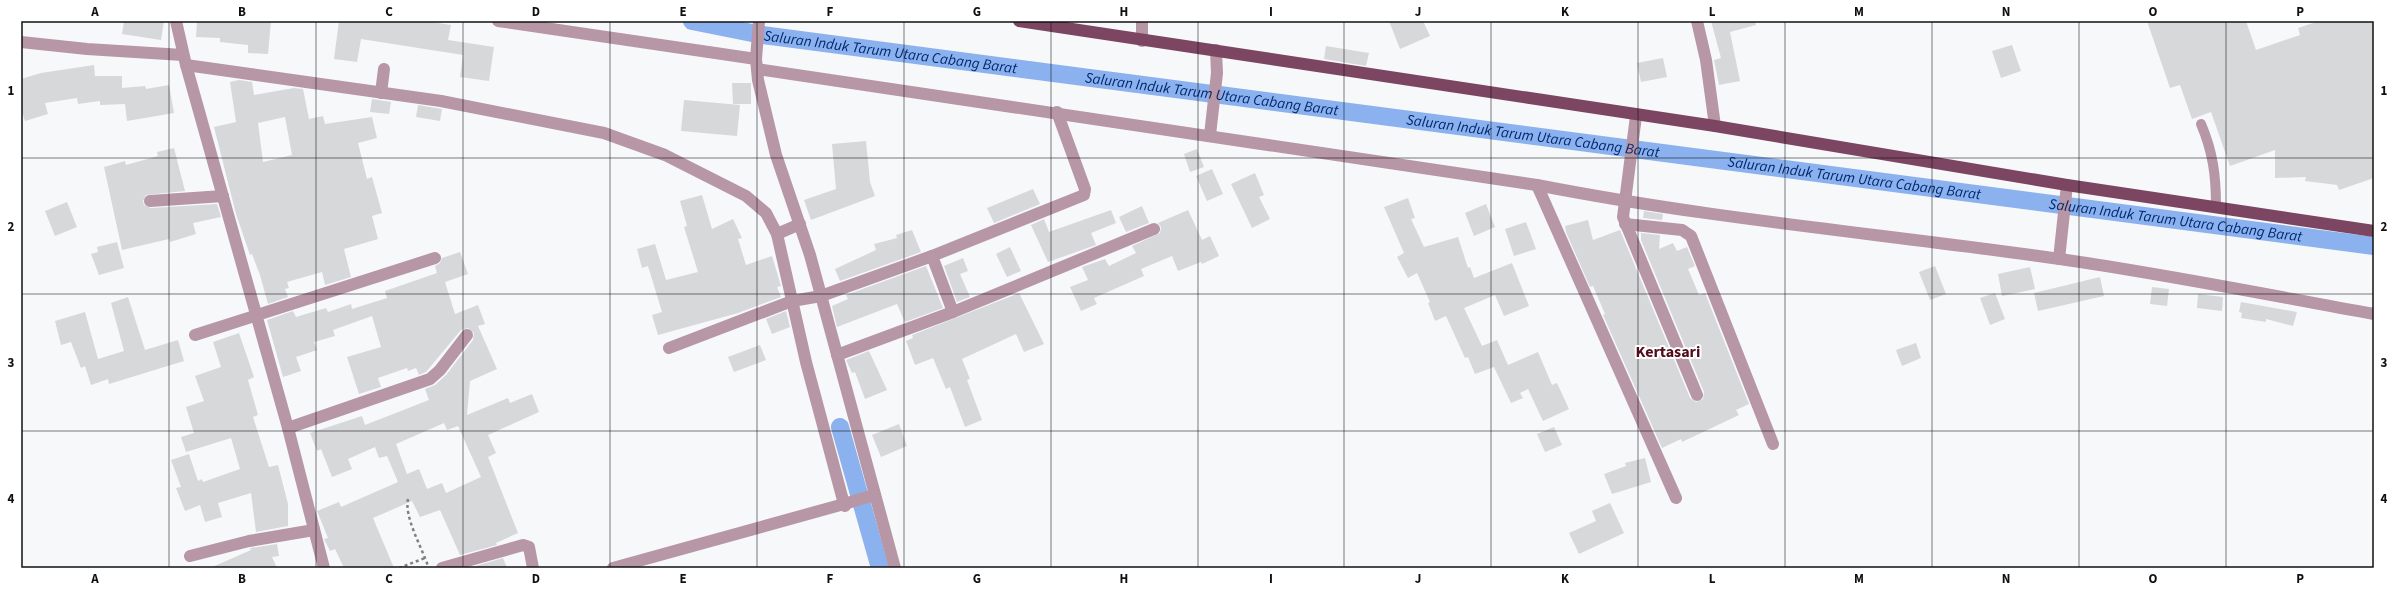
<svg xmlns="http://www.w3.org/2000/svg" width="2395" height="589" viewBox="0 0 2395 589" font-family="'Source Sans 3',sans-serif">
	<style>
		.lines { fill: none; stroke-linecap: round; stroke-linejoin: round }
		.canal { stroke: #8bb1ee; stroke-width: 18 }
		.building { fill: #d7d8da; fill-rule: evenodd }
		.path { stroke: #7f8081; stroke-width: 2.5; stroke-dasharray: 3 3; stroke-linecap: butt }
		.lane { stroke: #b796a5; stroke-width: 10 }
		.street { stroke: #b796a5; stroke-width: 12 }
		.primary { stroke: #7c4662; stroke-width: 12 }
		.grid { fill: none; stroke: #101011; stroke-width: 1; stroke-opacity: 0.55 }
		.labels { text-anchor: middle; stroke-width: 4; stroke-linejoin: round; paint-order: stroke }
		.water-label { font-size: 15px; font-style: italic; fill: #00296e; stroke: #fff }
		.quarter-label { font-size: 16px; font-weight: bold; fill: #510b1b; stroke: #fff }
		.neatline { fill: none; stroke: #101011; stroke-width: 1.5 }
		.grid-label { font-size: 13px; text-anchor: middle; font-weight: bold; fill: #101011 }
	</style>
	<rect width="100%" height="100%" fill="#f7f8fa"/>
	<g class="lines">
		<g class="canal">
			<path id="s1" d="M692 21 762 35 2374 246"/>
			<polyline points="840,427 880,568"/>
		</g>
	</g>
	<g class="building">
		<polygon points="124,21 164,21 161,40 122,34"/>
		<polygon points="197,21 271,21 268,54 248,53 248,45 220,42 220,38 196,37"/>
		<polygon points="339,21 426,21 451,25 448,40 494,47 489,81 460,77 463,55 361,39 357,62 334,59"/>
		<polygon points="1389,21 1423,21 1430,36 1400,49"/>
		<polygon points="1711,21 1755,21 1756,25 1730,32 1740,81 1719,85 1714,60 1721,58"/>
		<polygon points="2147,21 2246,21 2256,50 2300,35 2298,28 2319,21 2374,21 2374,178 2339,190 2337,185 2305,181 2306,177 2275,178 2275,150 2230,166 2211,112 2192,119 2180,85 2170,88"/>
		<polygon points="2012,45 2021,71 2001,78 1992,51"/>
		<polygon points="1326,46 1369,53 1366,66 1324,59"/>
		<polygon points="1663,58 1667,77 1641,82 1637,63"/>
		<polygon points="94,65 95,76 122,76 122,88 145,86 146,89 169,85 174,113 127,121 125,104 100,105 100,101 78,104 77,98 45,103 48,114 25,121 21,109 21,79 41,73"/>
		<path d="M239 80 252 82 254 95 294 88 303 89 309 119 323 116 325 124 372 117 377 138 358 143 367 179 372 177 382 213 372 216 378 239 344 249 351 277 325 285 322 272 287 282 289 288 285 289 288 297 268 304 260 275 252 254 250 255 236 214 214 127 236 122 230 82ZM285 117 292 155 263 162 258 123Z"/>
		<polygon points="732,83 751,83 751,104 733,104"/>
		<polygon points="372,99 391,102 389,114 370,112"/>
		<polygon points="684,100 740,105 737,136 681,131"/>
		<polygon points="418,105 442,109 440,121 416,117"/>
		<polygon points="866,141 870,182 875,196 811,220 804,200 836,189 832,144"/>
		<polygon points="174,148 185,191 146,195 143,201 144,205 151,208 217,204 221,217 193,223 196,234 170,242 169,239 122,250 104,167 125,161 126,165 158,156 157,152"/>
		<polygon points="1197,149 1204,167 1190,172 1184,154"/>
		<polygon points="1212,169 1223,194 1207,201 1196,176"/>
		<polygon points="1255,173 1264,195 1259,197 1270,219 1252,228 1231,184"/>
		<polygon points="1033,189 1040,204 994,223 987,208"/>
		<polygon points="702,195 712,229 733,219 742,238 738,239 746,265 772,256 781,286 777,287 781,297 738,313 658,335 652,315 662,312 648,266 642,268 637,249 655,244 666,280 698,272 684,227 687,226 680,201"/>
		<polygon points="1408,198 1415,218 1411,219 1424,247 1458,237 1468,268 1470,267 1474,278 1512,263 1529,306 1504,316 1495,295 1464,308 1482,346 1497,340 1508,365 1538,352 1552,385 1557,383 1569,409 1543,421 1528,389 1520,393 1523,398 1511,403 1494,367 1475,374 1468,357 1465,358 1446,316 1435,321 1428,303 1430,302 1417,273 1408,278 1397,257 1404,253 1384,207"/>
		<polygon points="67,202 77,227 55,236 45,211"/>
		<polygon points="1486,204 1495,227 1474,236 1465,213"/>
		<polygon points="1142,206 1149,223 1126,232 1119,217"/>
		<polygon points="1111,210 1116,223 1091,233 1096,245 1048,262 1031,225 1044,219 1049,232"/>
		<polygon points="1188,210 1202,240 1210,236 1219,256 1202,264 1201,262 1178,271 1172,256 1141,269 1144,276 1094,298 1097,304 1081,311 1070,287 1088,280 1082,267 1105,259 1109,266 1136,253 1132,246 1160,233 1161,227 1158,223"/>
		<polygon points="1644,211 1663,214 1662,220 1643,218"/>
		<polygon points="1588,220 1593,240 1620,230 1690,398 1696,402 1703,399 1704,392 1641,240 1641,233 1660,235 1659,249 1673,243 1677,251 1687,247 1695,266 1688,269 1699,295 1705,293 1749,404 1736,410 1739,415 1682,442 1681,439 1662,448 1603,315 1605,314 1593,286 1590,287 1566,232 1565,226"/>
		<polygon points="1526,222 1536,249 1514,256 1505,229"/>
		<polygon points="912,230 921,252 840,281 835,269 876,250 874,244 897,238 896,235"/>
		<polygon points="117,242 124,268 99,275 91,254 98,252 97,247"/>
		<polygon points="1010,247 1021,271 1007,277 996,254"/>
		<path d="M460 252 468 274 445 282 455 314 478 305 485 324 478 326 497 369 470 381 467 415 508 398 510 403 532 394 539 412 488 435 496 453 488 457 518 533 496 543 497 545 460 555 440 510 420 517 412 501 373 518 394 568H344L335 549 330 551 324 539 328 538 317 511 339 502 341 507 398 482 387 456 379 458 375 447 348 459 352 469 332 477 321 449 317 451 310 433 362 416 365 425 429 400 425 389 435 385 446 375 473 340 474 333 468 328 461 330 426 372 419 375 416 368 408 371 407 368 378 378 381 387 359 394 347 357 381 347 372 316 333 330 335 336 314 342 317 350 296 357 301 371 283 377 267 320 293 311 296 317 326 308 328 312 351 304 352 309 387 298 385 291 437 273 435 266 440 263 442 258ZM444 423 447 430 458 426 481 477 446 493 442 483 427 489 419 469 407 474 396 444Z"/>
		<polygon points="963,258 968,271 960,274 970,297 957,302 944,266"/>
		<polygon points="926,266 943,308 905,322 897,304 837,327 832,306 848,299 846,295"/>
		<polygon points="1935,266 1946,294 1930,300 1919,272"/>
		<polygon points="2030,267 2035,289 2002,296 1998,274"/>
		<polygon points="2100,277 2104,296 2038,311 2034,293"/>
		<polygon points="2152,287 2169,289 2167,306 2150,304"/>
		<polygon points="1019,293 1044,344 1024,352 1016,334 962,359 970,379 967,380 982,420 965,427 950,387 946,389 933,358 915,365 906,341 913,338 912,335"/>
		<polygon points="1995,293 2005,319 1990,325 1980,298"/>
		<polygon points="2198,294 2223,297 2222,311 2197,308"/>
		<polygon points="128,297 145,350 178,340 184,361 109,384 108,379 91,385 85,366 81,368 71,342 61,345 55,321 85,312 98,359 124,351 111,303"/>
		<polygon points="2241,302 2297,312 2293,326 2266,319 2266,322 2241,318 2242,313 2239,312"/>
		<polygon points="786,311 790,327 772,334 766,319"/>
		<polygon points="239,333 254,377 248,380 258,415 253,417 269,467 278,465 288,504 288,526 256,532 251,493 218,503 222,517 205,522 200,505 185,511 176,488 181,487 171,460 189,454 198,481 202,479 203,482 240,469 231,438 186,452 181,437 194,433 186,407 204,401 195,376 221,367 213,342"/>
		<polygon points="1916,343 1921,358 1902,366 1896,350"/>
		<polygon points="760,345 766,360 734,372 728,357"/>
		<polygon points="869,351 887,390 865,399 855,372 852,373 846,360"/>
		<polygon points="899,424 907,446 881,457 872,435"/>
		<polygon points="1554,427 1562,445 1545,452 1537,434"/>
		<polygon points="1645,458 1651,482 1612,494 1604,474 1626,466 1625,463"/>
		<polygon points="1610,503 1624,533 1579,554 1569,533 1596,521 1592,511"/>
		<polygon points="277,544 279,556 272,557 277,568 210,568 251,550 250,548"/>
		<polygon points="503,558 507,568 469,568"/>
	</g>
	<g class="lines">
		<g class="path">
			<path d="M408 499C404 517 422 548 428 566"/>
			<polyline points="399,568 425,558"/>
		</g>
		<path class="lane" d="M2201 124C2213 152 2216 176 2216 206"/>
		<g class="street">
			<polyline points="176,21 186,65 288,428 324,568"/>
			<polyline points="498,21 756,59"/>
			<polyline points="759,21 756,59 758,80 776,155 810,255 895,568"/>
			<polyline points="1142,21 1142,41"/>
			<polyline points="1697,21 1706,60 1715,126"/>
			<polyline points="21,42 87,49 183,55"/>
			<polyline points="186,65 441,101 604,133 665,155 746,196 766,213 777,234 806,362 844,504 874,495"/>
			<path d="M757 69 1537 185C1710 219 1885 234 2060 259 2165 274 2269 295 2374 314"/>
			<polyline points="381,93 384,69"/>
			<polyline points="1636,116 1623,217 1697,395"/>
			<polyline points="1210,135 1217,73 1216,50"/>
			<polyline points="1537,185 1676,498"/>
			<polyline points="150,201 223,196"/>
			<polyline points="1625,224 1682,230 1691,236 1773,444"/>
			<polyline points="777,234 800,224"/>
			<polyline points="932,256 1084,195 1085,189 1057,112"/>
			<polyline points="2059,259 2067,185"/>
			<polyline points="195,335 435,258"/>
			<polyline points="669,348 792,301 821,296 932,256 953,312"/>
			<polyline points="837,355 953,312 1154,229"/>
			<polyline points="288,428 430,379 440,370 467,335"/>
			<polyline points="190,556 249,541 314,530"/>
			<polyline points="442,568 523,545 529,547 533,568"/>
			<polyline points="613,568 844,504 845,506"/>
		</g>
		<polyline class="primary" points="1019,21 1715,126 2067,185 2374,231"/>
	</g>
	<path class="grid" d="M169 21V568M316 21V568M463 21V568M610 21V568M757 21V568M904 21V568M1051 21V568M1198 21V568M1344 21V568M1491 21V568M1638 21V568M1785 21V568M1932 21V568M2079 21V568M2226 21V568M21 158H2374M21 294H2374M21 431H2374"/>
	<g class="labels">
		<g class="water-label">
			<text dy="5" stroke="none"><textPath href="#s1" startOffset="201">Saluran Induk Tarum Utara Cabang Barat</textPath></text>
			<text dy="5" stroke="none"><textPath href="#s1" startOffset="525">Saluran Induk Tarum Utara Cabang Barat</textPath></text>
			<text dy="5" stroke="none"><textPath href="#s1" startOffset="849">Saluran Induk Tarum Utara Cabang Barat</textPath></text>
			<text dy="5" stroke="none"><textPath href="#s1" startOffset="1173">Saluran Induk Tarum Utara Cabang Barat</textPath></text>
			<text dy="5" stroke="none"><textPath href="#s1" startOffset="1497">Saluran Induk Tarum Utara Cabang Barat</textPath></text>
		</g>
		<g class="quarter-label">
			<text x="1668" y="357">Kertasari</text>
		</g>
	</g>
	<rect width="2395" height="589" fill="none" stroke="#ffffff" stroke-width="44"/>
	<rect x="22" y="22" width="2351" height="545" class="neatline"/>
	<g class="grid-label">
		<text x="95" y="16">A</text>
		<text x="242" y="16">B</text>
		<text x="389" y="16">C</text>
		<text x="536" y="16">D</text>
		<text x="683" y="16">E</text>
		<text x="830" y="16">F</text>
		<text x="977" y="16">G</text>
		<text x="1124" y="16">H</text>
		<text x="1271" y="16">I</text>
		<text x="1418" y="16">J</text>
		<text x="1565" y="16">K</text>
		<text x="1712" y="16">L</text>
		<text x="1859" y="16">M</text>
		<text x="2006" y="16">N</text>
		<text x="2153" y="16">O</text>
		<text x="2300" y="16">P</text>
		<text x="11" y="95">1</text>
		<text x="2384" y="95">1</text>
		<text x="11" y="231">2</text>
		<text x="2384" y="231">2</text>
		<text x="11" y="367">3</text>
		<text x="2384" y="367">3</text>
		<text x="11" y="503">4</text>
		<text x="2384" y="503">4</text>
		<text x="95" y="583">A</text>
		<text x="242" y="583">B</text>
		<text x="389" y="583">C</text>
		<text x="536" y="583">D</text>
		<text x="683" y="583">E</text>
		<text x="830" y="583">F</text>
		<text x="977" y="583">G</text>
		<text x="1124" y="583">H</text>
		<text x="1271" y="583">I</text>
		<text x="1418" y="583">J</text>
		<text x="1565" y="583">K</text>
		<text x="1712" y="583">L</text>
		<text x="1859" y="583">M</text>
		<text x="2006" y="583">N</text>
		<text x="2153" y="583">O</text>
		<text x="2300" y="583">P</text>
	</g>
</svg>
